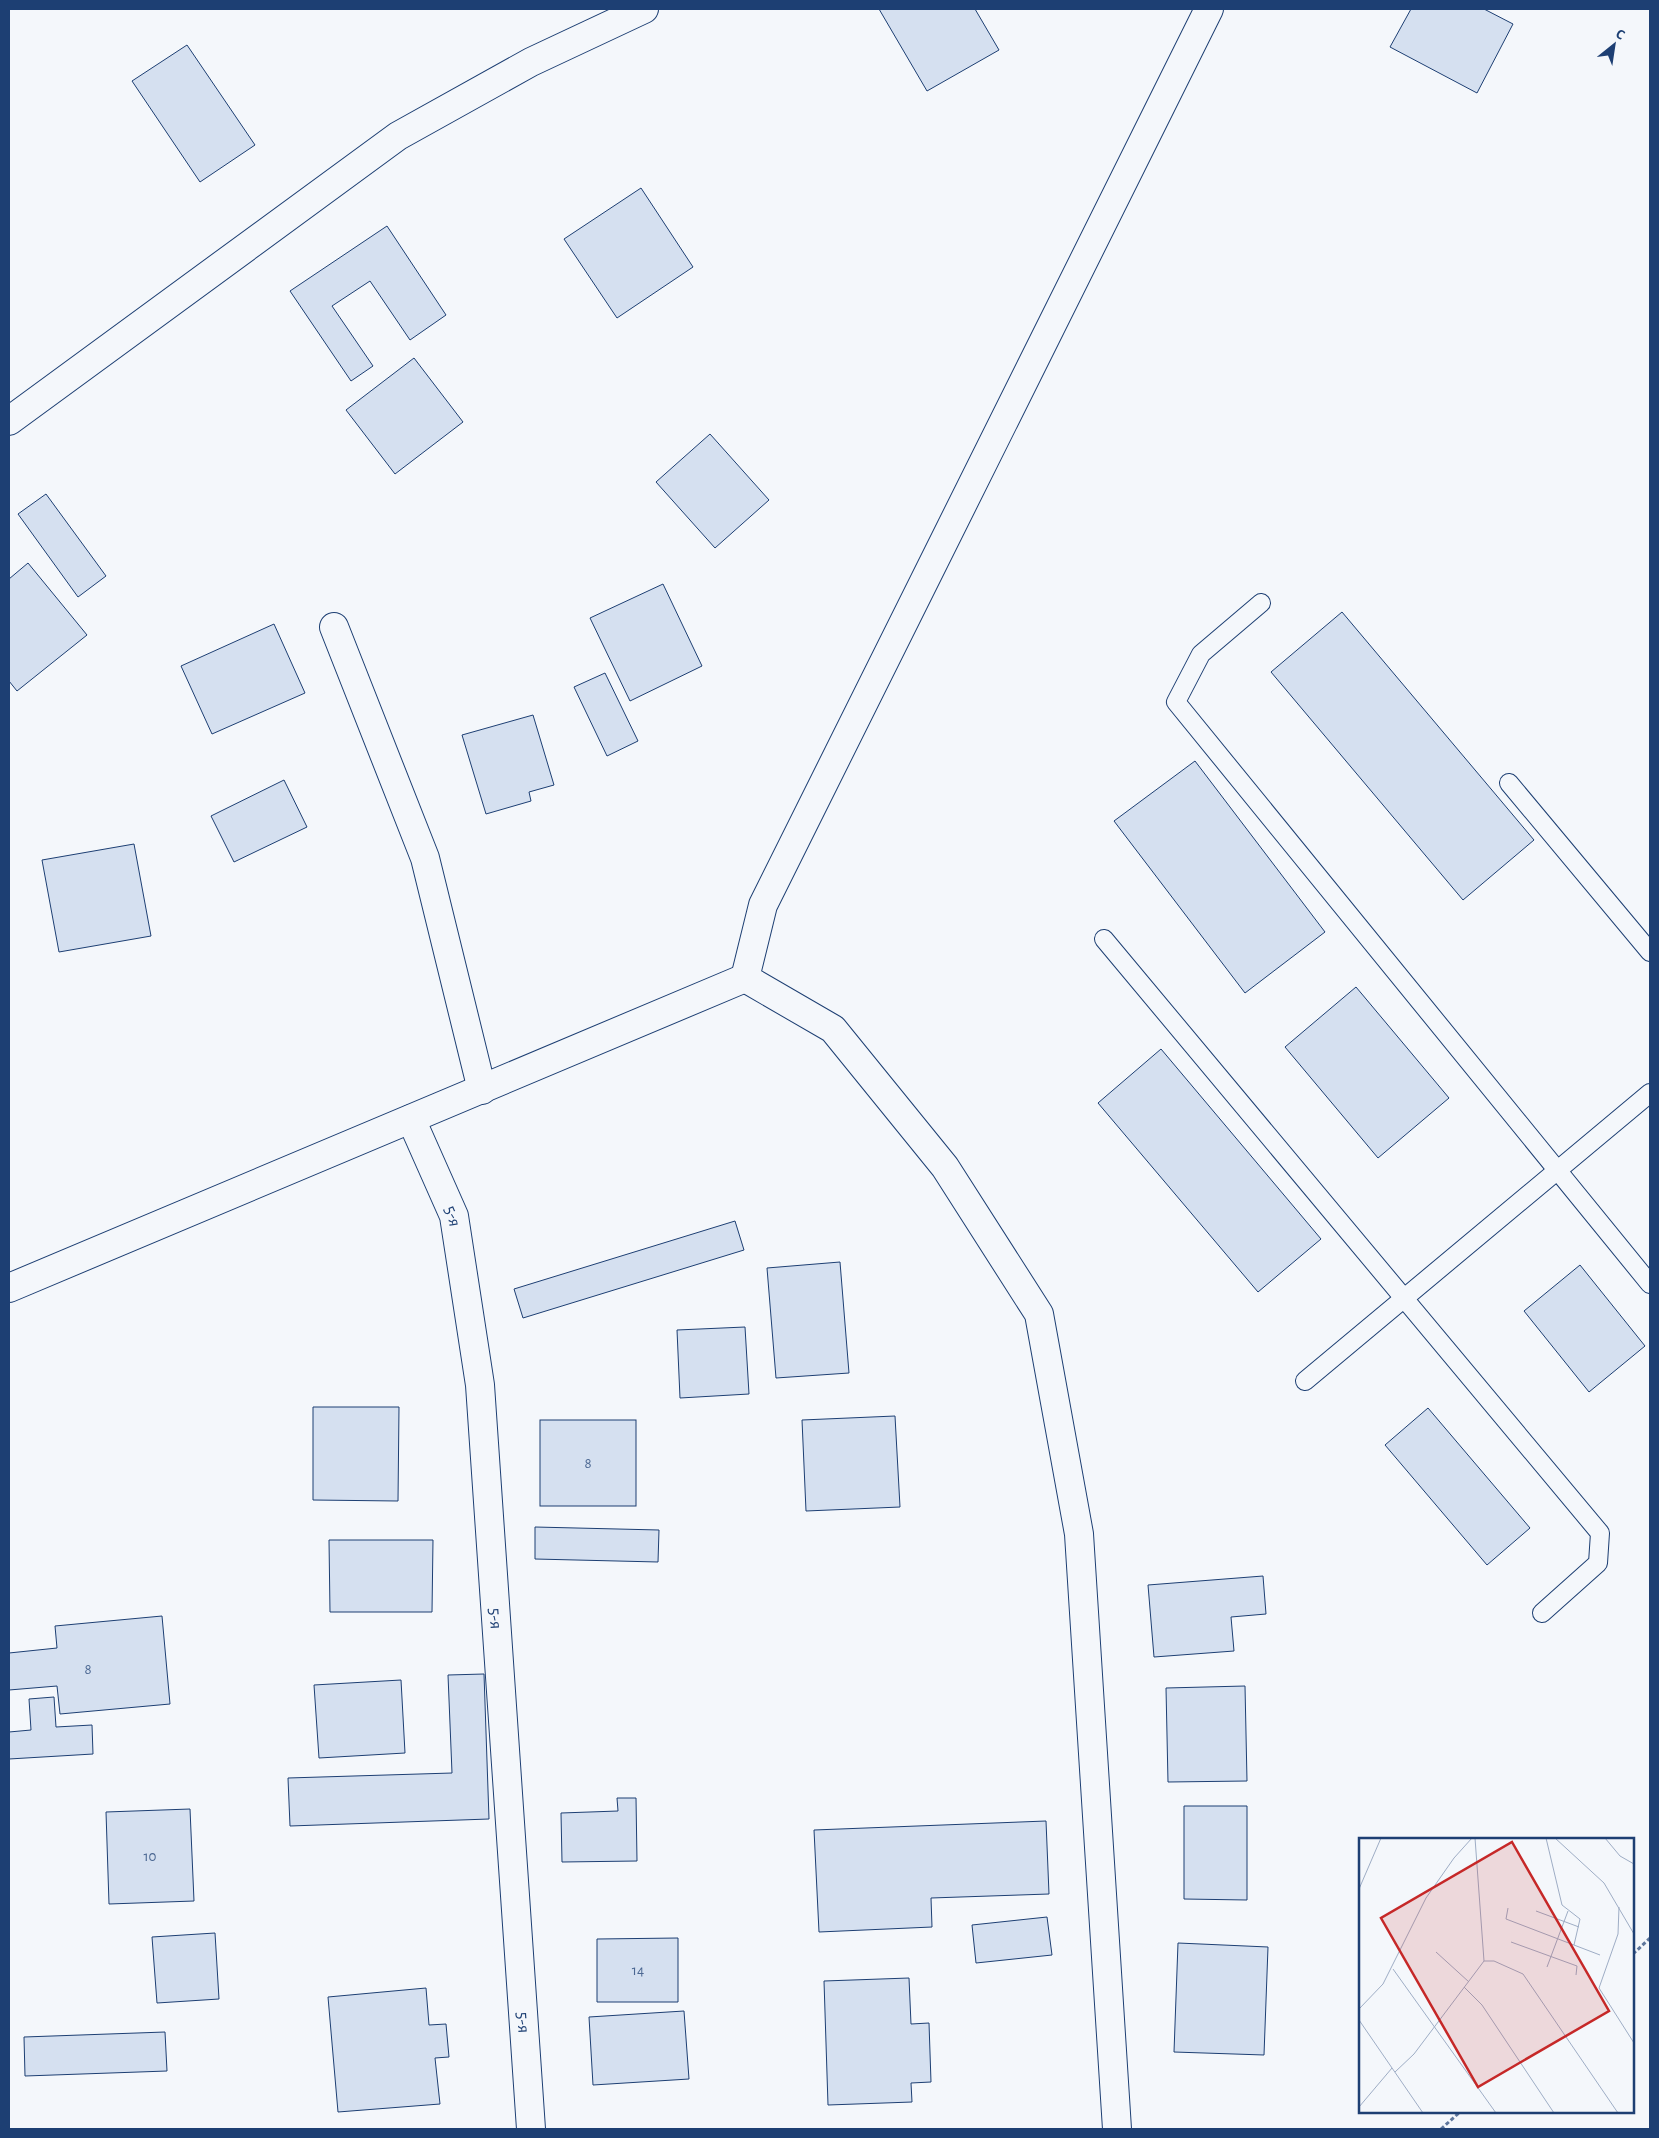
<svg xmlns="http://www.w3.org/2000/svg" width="1659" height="2138" viewBox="0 0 1659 2138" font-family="'Alegreya Sans',sans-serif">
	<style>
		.building { fill: #d5e0f0; stroke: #1d3f73 }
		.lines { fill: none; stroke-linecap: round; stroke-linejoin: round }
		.lane-casing { stroke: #1d3f73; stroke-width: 20 }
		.street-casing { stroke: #1d3f73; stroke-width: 30 }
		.path { stroke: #5e769c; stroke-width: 3; stroke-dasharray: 4 2.5; stroke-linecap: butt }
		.lane { stroke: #f4f7fb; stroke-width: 18 }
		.street { stroke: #f4f7fb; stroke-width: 28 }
		.labels { text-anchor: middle; stroke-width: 4; stroke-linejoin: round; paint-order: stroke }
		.number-label { font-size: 15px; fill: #4b6792 }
		.street-label { font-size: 18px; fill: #1d3f73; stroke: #f4f7fb }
		.inset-road { fill: none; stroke: #9eadc5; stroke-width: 1 }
		.view { fill: #c62828; fill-opacity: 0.15; stroke: #c62828; stroke-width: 2.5 }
		.inset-edge { fill: none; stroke: #1d3f73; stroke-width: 2.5 }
	</style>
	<rect width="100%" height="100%" fill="#f4f7fb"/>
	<g class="building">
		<polygon points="879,9 975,9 999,50 927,91"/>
		<polygon points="1411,9 1484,9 1513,24 1477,93 1390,47"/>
		<polygon points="187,45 255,145 200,182 132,81"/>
		<polygon points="641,188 693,267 617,318 564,239"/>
		<polygon points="387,226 446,315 410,340 370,281 332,306 373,366 351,381 290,291"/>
		<polygon points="414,358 463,422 395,474 346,410"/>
		<polygon points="710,434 769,500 715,548 656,482"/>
		<polygon points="46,494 106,576 78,597 18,514"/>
		<polygon points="28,563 87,635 17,691 9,681 9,579"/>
		<polygon points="663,584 702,666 630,701 590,618"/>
		<polygon points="1342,612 1534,840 1463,900 1271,672"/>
		<polygon points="274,624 305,693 212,734 181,666"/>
		<polygon points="605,673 638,741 607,756 574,687"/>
		<polygon points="533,715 554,785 529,792 531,801 486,814 462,735"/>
		<polygon points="1195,761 1325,932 1245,993 1114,821"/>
		<polygon points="284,780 307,827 234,862 211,816"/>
		<polygon points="134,844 151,936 59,952 42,860"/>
		<polygon points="1356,987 1449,1098 1378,1158 1285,1047"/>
		<polygon points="1161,1049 1321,1239 1258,1292 1098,1103"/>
		<polygon points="735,1221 744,1250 523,1318 514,1289"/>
		<polygon points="840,1262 849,1373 776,1378 767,1268"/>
		<polygon points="1580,1265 1645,1346 1589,1392 1524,1311"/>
		<polygon points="745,1327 749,1394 680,1398 677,1330"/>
		<polygon points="313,1407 399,1407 398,1501 313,1500"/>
		<polygon points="1428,1408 1530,1528 1487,1565 1385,1445"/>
		<polygon points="895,1416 900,1507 806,1511 802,1420"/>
		<rect x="540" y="1420" width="96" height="86"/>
		<polygon points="535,1527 659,1530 658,1562 535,1559"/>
		<polygon points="329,1540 433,1540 432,1612 330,1612"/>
		<polygon points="1263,1576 1266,1614 1231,1617 1234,1651 1154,1657 1148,1585"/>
		<polygon points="162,1616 170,1704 60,1714 57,1686 9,1690 9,1653 57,1648 55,1626"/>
		<polygon points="484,1674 489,1819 290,1826 288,1778 452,1773 448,1675"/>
		<polygon points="401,1680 405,1753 319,1758 314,1685"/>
		<polygon points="1245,1686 1247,1781 1168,1782 1166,1688"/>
		<polygon points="54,1697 56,1727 92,1725 93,1754 9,1759 9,1732 31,1730 29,1699"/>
		<polygon points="617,1798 636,1798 637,1861 562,1862 561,1813 618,1811"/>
		<polygon points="1184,1806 1247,1806 1247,1900 1184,1899"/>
		<polygon points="190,1809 194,1901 109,1904 106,1812"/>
		<polygon points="1046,1821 1049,1894 931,1898 932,1927 819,1932 814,1830"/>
		<polygon points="1047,1917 1052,1955 976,1963 972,1925"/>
		<polygon points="215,1933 219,1999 157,2003 152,1937"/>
		<polygon points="678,1938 678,2002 597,2002 597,1939"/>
		<polygon points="1178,1943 1268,1947 1264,2055 1174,2052"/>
		<polygon points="909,1978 911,2024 929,2023 931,2082 911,2083 912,2102 828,2105 824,1981"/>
		<polygon points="426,1988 429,2025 446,2024 449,2057 435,2058 440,2104 338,2112 328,1997"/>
		<polygon points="684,2011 689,2079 593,2085 589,2017"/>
		<polygon points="165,2032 167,2071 25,2076 24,2037"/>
	</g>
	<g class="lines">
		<g class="lane-casing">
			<g id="lane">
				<polyline points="1261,603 1201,654 1176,702 1650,1284"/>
				<polyline points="1509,783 1650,952"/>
				<polyline points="1104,939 1600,1533 1598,1563 1542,1613"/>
				<polyline points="1305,1381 1650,1093"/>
			</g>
		</g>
		<g class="street-casing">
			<g id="street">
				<polyline points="9,421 398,136 531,62 644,9"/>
				<polyline points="334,627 425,858 482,1090"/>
				<polyline points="745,978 833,1029 945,1167 1039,1314 1079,1534 1117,2129"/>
				<polyline points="745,978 763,905 1209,9"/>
				<path id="s1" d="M411 1119 454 1216 480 1385 531 2129"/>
				<polyline points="9,1288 745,978"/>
			</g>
		</g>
		<g class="path">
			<polyline points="1633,1954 1650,1938"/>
			<polyline points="1441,2129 1460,2112"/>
		</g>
		<use href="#lane" class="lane"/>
		<use href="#street" class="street"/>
	</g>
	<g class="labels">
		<g class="number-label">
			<text x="588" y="1468">8</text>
			<text x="88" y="1674">8</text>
			<text x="150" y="1861">10</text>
			<text x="638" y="1975">14</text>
		</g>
		<g class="street-label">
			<text dy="6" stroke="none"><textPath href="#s1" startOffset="106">5-я</textPath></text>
			<text dy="6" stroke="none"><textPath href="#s1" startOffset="511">5-я</textPath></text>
			<text dy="6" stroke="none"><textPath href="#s1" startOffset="916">5-я</textPath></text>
		</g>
	</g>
	<g transform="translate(1359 1838)">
		<rect width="275" height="275" fill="#f4f7fb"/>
		<path class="inset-road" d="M116 0 125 123M187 0 203 67 221 81 215 107M196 0 245 45 275 96M246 0 261 18 275 26M0 51 22 0M260 69 259 96 240 150 275 205M149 70 147 81 241 117M177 73 220 89M152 104 218 128 217 137M77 114 110 144M125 123H135L164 136 259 275M188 129 209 73M34 131 137 275M105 149 123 167 195 275M0 171 24 146 67 60 95 20 113 0M0 182 64 275M36 234 55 216 125 123M0 269 33 230"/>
		<path class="view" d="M153 4 250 173 119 249 22 80Z"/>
		<rect width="275" height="275" class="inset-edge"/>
	</g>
	<rect width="1659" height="2138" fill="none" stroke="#1d3f73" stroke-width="20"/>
	<g transform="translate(1614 45) rotate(30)" stroke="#f4f7fb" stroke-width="4" paint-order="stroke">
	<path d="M0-4L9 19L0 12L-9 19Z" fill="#1d3f73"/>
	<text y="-8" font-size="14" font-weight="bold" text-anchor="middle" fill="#1d3f73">С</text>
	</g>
</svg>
